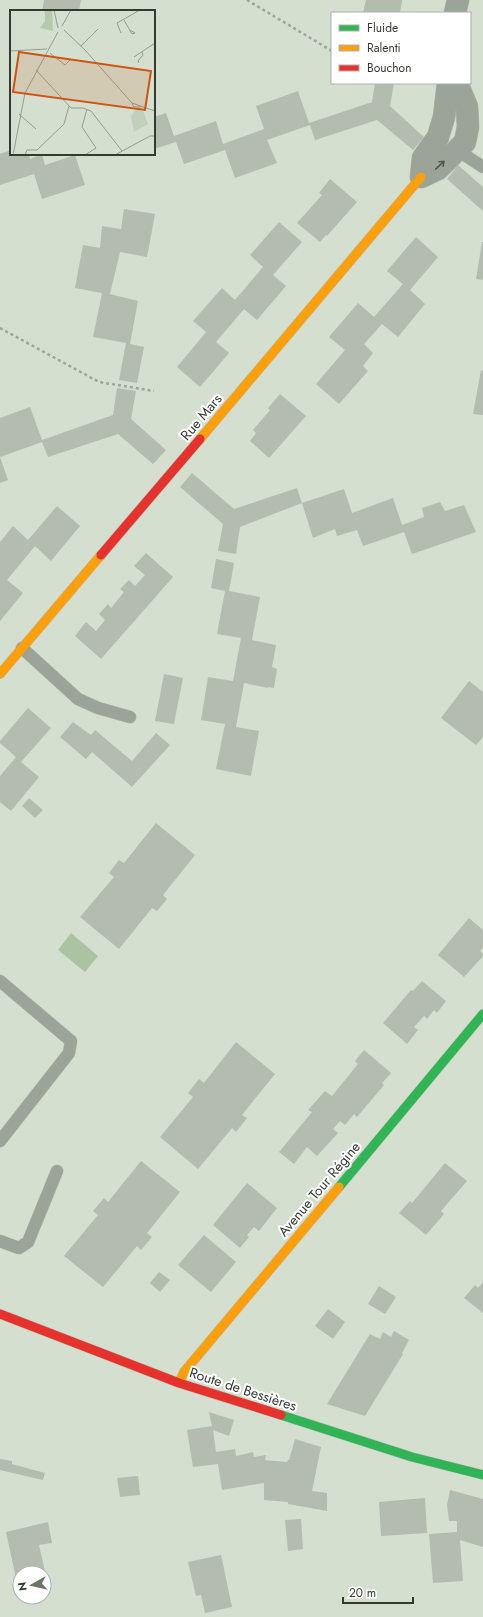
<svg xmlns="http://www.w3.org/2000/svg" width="483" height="1617" viewBox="0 0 483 1617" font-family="Jost,sans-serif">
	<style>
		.water { fill: #abc3a0 }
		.building { fill: #b4bcb0 }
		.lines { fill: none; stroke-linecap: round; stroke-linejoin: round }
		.lane-casing { stroke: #b5bcb1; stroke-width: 13 }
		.street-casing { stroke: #b5bcb1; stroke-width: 23 }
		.fast-casing { stroke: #b5bcb1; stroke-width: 10 }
		.slow-casing { stroke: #b5bcb1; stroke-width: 10 }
		.jam-casing { stroke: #b5bcb1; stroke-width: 10 }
		.path { stroke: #9ea49b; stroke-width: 2.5; stroke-dasharray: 3 3; stroke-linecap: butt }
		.lane { stroke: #9ca399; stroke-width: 12 }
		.street { stroke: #9ca399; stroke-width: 22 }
		.fast { stroke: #30b455; stroke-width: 9 }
		.slow { stroke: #ff9f0a; stroke-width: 9 }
		.jam { stroke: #e5322d; stroke-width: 9 }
		.oneway { stroke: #525a50 }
		.labels { text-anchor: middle; stroke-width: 4; stroke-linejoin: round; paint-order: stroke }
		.street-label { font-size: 14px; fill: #333a30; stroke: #fff }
		.inset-road { fill: none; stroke: #949d8f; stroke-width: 1 }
		.view { fill: #cd5411; fill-opacity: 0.15; stroke: #cd5411; stroke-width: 2 }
		.inset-edge { fill: none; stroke: #333a30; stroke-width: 2 }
	</style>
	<rect width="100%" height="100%" fill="#d4dfcf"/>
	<polygon class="water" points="71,933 98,956 85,972 58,950"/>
	<g class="building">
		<polygon points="44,0 81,0 79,11 42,11"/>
		<polygon points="366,0 402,0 400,13 363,13"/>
		<polygon points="375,83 394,83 390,106 424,137 413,150 377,120 315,140 310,125 267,140 277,163 235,178 225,150 184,164 176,142 154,149 154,117 166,113 174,136 216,121 223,144 264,129 256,106 298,91 309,123 372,102"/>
		<polygon points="11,150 11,154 29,154 30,159 42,154 45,165 75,155 85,185 42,199 34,174 0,185 0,154"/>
		<polygon points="458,165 483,187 483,211 447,179"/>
		<polygon points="330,179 357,202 327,236 326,235 320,242 297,223 322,195 319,193"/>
		<polygon points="124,209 155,214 147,257 120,252 110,294 138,301 130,344 144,347 137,383 119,380 126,343 93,337 102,293 75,288 83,245 100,248 102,226 121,229"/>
		<polygon points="279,222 302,242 273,275 286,286 257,320 244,309 216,342 229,353 200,387 177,367 206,332 193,321 222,288 235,300 263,267 250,255"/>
		<polygon points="416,237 438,257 410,290 425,304 398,337 382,324 364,344 373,353 363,366 368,371 339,404 316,384 345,350 329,337 358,303 374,317 403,284 387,271"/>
		<polygon points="482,242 483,242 483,280 476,279"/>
		<polygon points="481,370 483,371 483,415 473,414"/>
		<polygon points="117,388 136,391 131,419 166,450 153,464 118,434 48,457 42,442 0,457 0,418 30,407 42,440 113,415"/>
		<polygon points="280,394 306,416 269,458 250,441 256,433 253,430 270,410 268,408"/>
		<polygon points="0,457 8,480 0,483"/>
		<polygon points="192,473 234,509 297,488 302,503 240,527 236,554 218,551 223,524 180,487"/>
		<polygon points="344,489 352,513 393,498 402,525 424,517 422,508 440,502 445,511 464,505 476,532 412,554 404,532 363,546 357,530 337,536 335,529 313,538 302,503"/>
		<polygon points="57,506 80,526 51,561 35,546 7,580 23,593 0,621 0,542 13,526 28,540"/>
		<polygon points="146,553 173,577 101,659 75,636 86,622 96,631 105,620 99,614 108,604 111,608 124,592 120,589 129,580 135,586 145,575 134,566"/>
		<polygon points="216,559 234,563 229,591 260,597 252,640 276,645 272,667 277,669 274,688 268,687 268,688 244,683 236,727 259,731 251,776 216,769 225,724 201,720 208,677 233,681 241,638 217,634 225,591 211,588"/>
		<polygon points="164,674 183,678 174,724 155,721"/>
		<polygon points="469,681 483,692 483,737 476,745 441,718"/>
		<polygon points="28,708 51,728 21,762 39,777 11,811 0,802 0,776 16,757 0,743 0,741"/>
		<polygon points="73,722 91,735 95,730 132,761 156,733 170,745 132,787 92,752 86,759 60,737"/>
		<polygon points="29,798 43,810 35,818 22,806"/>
		<polygon points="156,823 195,855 163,895 167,899 157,911 152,908 119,949 80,917 114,877 109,873 119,860 124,863"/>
		<polygon points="469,918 483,930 483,948 480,951 483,954 483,956 464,977 438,955"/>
		<polygon points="422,981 446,1001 437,1013 434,1010 427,1019 424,1016 414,1027 418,1030 407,1044 383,1023 411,990 413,991"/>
		<polygon points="236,1042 275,1074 242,1115 247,1118 236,1132 232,1128 198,1169 160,1137 193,1097 188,1093 199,1079 204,1083"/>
		<polygon points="364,1050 391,1073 382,1083 384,1085 357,1117 354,1114 345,1125 340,1121 333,1129 338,1133 317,1156 307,1147 294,1164 279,1152 312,1112 308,1110 325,1091 332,1096 358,1064 355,1061"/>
		<polygon points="141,1161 180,1192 147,1233 152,1237 141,1250 137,1246 103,1287 64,1256 98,1215 93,1211 104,1198 108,1202"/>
		<polygon points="445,1163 467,1181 441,1211 444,1214 426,1235 399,1213 410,1201 412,1203"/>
		<polygon points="247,1183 277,1208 259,1231 254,1227 247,1235 249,1237 240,1248 213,1225"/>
		<polygon points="204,1235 236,1262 211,1292 178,1265"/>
		<polygon points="159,1272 170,1280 160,1292 150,1283"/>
		<polygon points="483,1282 483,1313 464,1298 475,1285 478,1288"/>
		<polygon points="379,1286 396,1297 385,1314 368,1304"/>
		<polygon points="328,1309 345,1322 333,1339 315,1326"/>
		<polygon points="394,1331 409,1340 402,1353 403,1354 365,1416 327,1404 370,1334 380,1339 383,1332 391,1337"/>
		<polygon points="209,1412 234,1420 229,1436 213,1430 216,1452 235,1449 236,1456 253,1452 254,1457 266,1455 265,1460 287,1462 288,1460 289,1460 295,1439 321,1447 312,1491 327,1493 327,1511 288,1504 288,1502 264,1500 264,1483 222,1490 218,1464 193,1467 187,1430 212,1426"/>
		<polygon points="0,1459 12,1461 12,1464 45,1473 43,1480 0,1470"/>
		<polygon points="138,1476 140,1495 120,1497 117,1478"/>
		<polygon points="450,1490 483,1499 483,1547 460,1540 463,1581 433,1583 429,1534 457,1532 457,1521 449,1521 447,1505"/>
		<polygon points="425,1498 427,1533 381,1536 379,1502"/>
		<polygon points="301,1519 303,1549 288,1551 285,1520"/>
		<polygon points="48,1522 52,1543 39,1545 48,1585 44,1586 44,1573 20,1573 19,1592 6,1532"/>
		<polygon points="221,1555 232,1607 205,1613 201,1595 196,1596 188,1562"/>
	</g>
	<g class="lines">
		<g class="lane-casing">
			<g id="lane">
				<polyline points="454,148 483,167"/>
				<polyline points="22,648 78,699 98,708 130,717"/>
				<polyline points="0,981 71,1041 69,1053 0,1141"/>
				<polyline points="0,1241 19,1248 28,1242 57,1171"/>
			</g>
		</g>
		<g class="street-casing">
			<g id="street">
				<polyline points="455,13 458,0"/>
				<polyline points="448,83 444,117 438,137 423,158 421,177 438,169 465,142 468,127 467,107 457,83"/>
			</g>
		</g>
		<g class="fast-casing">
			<g id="fast">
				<polyline points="339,1187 483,1014"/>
				<polyline points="281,1415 412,1457 483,1475"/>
			</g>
		</g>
		<g class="slow-casing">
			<g id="slow">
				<polyline points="200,439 421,177"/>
				<polyline points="0,674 101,555"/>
				<polyline points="179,1383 184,1372 339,1187"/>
			</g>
		</g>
		<g class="jam-casing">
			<g id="jam">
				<polyline points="101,555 200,439"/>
				<polyline points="0,1314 179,1383 281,1415"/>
			</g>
		</g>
		<g class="path">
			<polyline points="247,0 332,51"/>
			<polyline points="0,328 99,382 154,391"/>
		</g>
		<use href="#lane" class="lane"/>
		<use href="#street" class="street"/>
		<use href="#fast" class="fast"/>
		<use href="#slow" class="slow"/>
		<use href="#jam" class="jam"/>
	</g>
	<defs><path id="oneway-shaft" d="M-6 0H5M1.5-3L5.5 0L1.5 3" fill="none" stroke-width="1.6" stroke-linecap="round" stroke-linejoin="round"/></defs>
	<use class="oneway" href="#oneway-shaft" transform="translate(440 165) rotate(-43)"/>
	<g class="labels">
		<g class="street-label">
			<text transform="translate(201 417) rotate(-50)" y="5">Rue Mars</text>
			<text transform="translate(319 1189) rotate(-50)" y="5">Avenue Tour Régine</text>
			<text transform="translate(243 1389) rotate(18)" y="5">Route de Bessières</text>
		</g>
	</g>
	<g transform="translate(10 10)">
		<rect width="145" height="145" fill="#d4dfcf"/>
		<path d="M126 99 133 101 138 114 124 122 121 106Z" fill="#c1d0bb"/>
		<path d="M33 0H42L43 21 30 18 35 11V2Z" fill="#b5caab"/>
		<path class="inset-road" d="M44 0 48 18M114 10 122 24 125 23 120 20M52 16 61 0M54 20 75 40 122 93M111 23 107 13 130 0M71 36 88 19M0 41 37 39M40 43 55 55 61 49M124 47 145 33M129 53 128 51 133 45 132 42M26 60 61 98H73L81 101 112 141M131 97H124L122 93 145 101M9 104 26 119M3 145 15 83 48 22M15 145 17 140H27L54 114 59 96M75 145 86 138 72 117 77 99M105 145 140 126H145"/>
		<path class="view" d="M9 42 141 61 135 100 3 82Z"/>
		<rect width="145" height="145" class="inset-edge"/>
	</g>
	<rect x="331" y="12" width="140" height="72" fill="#ffffff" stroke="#adb0ac"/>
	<rect x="339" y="25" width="20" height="6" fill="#30b455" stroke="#adb0ac"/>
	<text x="367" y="32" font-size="12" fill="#333a30">Fluide</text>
	<rect x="339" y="45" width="20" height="6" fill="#ff9f0a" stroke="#adb0ac"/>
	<text x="367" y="52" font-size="12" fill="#333a30">Ralenti</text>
	<rect x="339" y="65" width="20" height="6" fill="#e5322d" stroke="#adb0ac"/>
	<text x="367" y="72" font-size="12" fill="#333a30">Bouchon</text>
	<g transform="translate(32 1585) rotate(262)"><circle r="19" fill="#ffffff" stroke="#adb0ac"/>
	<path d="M0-3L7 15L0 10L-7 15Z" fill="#6b7468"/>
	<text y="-6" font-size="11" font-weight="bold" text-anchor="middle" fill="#333a30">N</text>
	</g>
	<path d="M343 1597v6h70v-6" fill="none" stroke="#333a30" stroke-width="2"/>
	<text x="349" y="1597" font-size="12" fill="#333a30" stroke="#ffffff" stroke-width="3" paint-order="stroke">20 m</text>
</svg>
